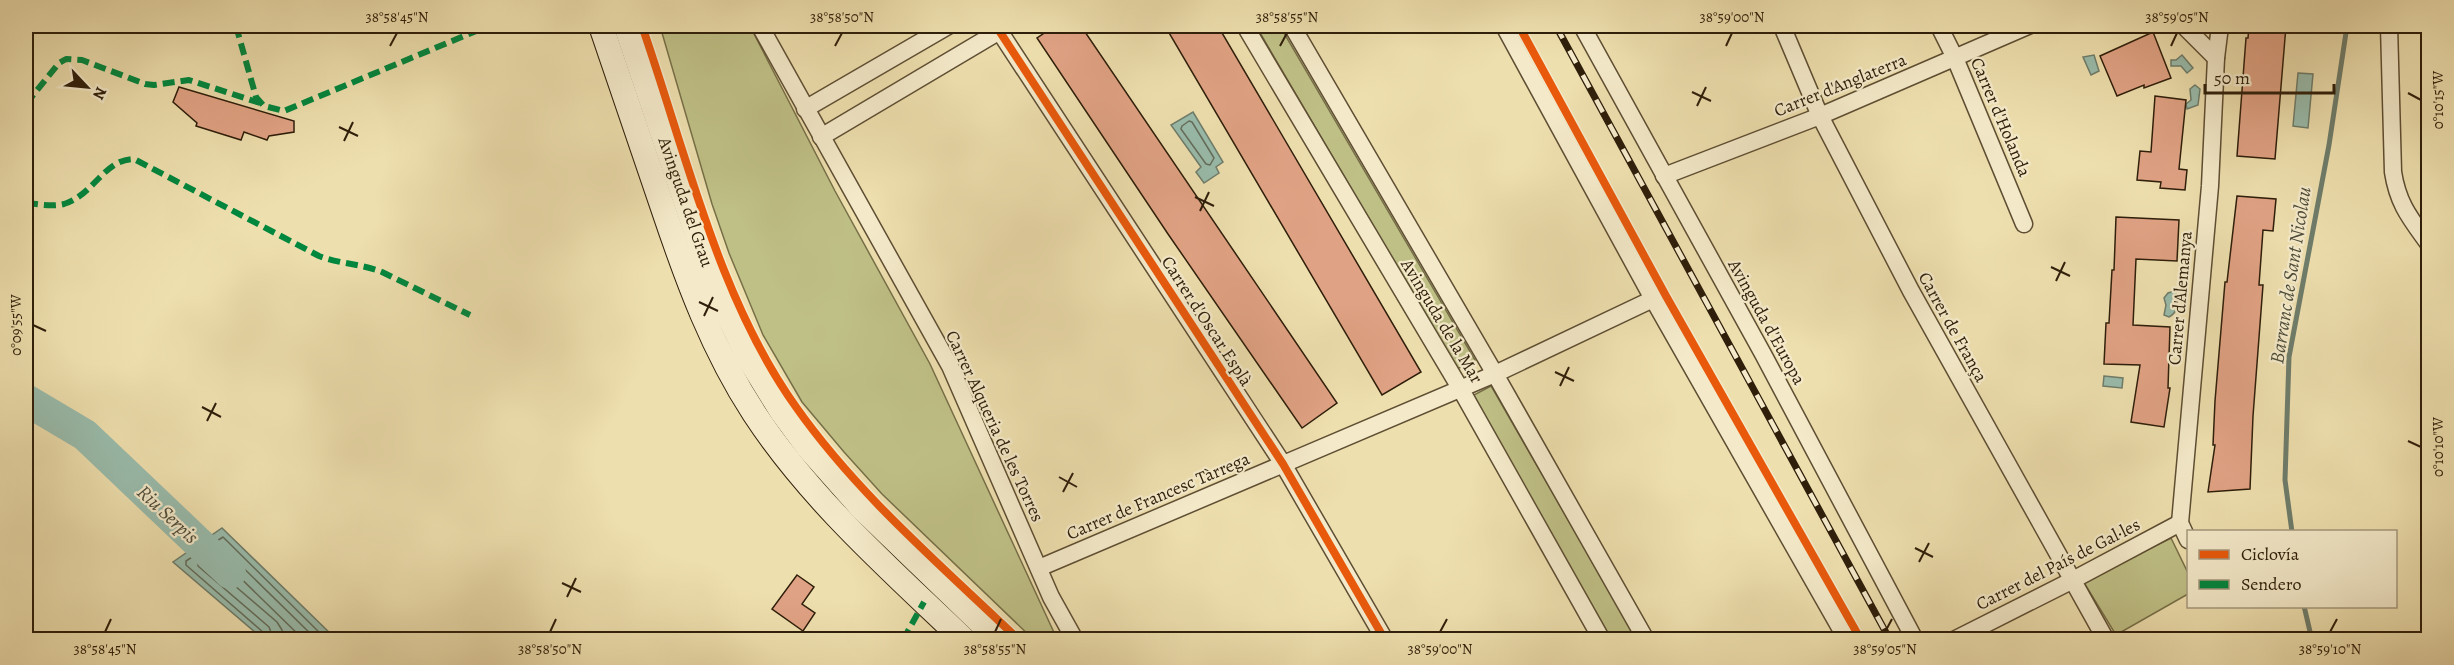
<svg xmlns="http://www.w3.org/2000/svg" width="2454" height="665" viewBox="0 0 2454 665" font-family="Alegreya,serif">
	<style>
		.green { fill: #bfc086; stroke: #766f48; stroke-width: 1.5 }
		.water { fill: #99bcac; stroke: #6e7d6b; stroke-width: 1.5 }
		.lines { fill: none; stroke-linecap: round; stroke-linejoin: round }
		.shore { stroke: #646d5b; stroke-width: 1.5 }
		.stream { stroke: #6e7d6b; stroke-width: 5 }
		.river { stroke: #99bcac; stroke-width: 32 }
		.building { fill: #e0a284; stroke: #2e1e0a; stroke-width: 1.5 }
		.minor-casing { stroke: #5e4e33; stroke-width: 19 }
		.secondary-casing { stroke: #2e1e0a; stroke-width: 26 }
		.minor { stroke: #f4eaca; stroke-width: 16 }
		.secondary { stroke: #f4eaca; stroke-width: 24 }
		.rail-casing { stroke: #2e1e0a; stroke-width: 7 }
		.rail { stroke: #f4eaca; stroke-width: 4.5; stroke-dasharray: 14; stroke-linecap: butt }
		.quiet { stroke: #00873e; stroke-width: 6; stroke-dasharray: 12 6; stroke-linecap: butt }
		.cycleway-casing { stroke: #f4eaca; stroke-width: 11 }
		.cycleway { stroke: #e8590c; stroke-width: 8 }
		.ticks { fill: none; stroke: #2e1e0a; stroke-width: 2 }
		.labels { text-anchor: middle; stroke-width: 4.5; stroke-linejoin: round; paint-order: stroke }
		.street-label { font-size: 18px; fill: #2e1e0a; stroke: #f4eaca }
		.water-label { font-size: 20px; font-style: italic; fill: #4e4d3b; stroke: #f4eaca }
		.neatline { fill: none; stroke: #2e1e0a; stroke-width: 2 }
		.ticks-label { font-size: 15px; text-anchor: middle; fill: #2e1e0a }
	</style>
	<rect width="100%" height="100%" fill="#eedfae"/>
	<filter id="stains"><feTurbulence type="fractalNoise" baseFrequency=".00333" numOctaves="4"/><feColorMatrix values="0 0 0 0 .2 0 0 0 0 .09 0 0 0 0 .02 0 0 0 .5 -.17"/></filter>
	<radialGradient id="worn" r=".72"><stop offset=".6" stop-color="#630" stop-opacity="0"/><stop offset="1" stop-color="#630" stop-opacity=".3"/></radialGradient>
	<g class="green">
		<polygon points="660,26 750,26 835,191 930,364 1057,639 1033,639 882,494 844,452 802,402 763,335 729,253 712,204"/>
		<polygon points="1256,26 1280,26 1475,360 1457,369"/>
		<polygon points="1491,386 1637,639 1611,639 1472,396"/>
		<polygon points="2171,538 2188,573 2188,594 2116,635 2083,581"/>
	</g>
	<g class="water">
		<polygon points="2094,55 2099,71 2091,75 2083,57"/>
		<polygon points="2182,55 2193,68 2187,73 2181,66 2171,66 2171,60 2176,60"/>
		<polygon points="2298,73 2313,74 2308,128 2293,126"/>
		<polygon points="2195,85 2200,89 2198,105 2187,109 2186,104 2191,100 2190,89"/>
		<polygon points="1193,112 1223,162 1216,167 1219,173 1204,183 1196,172 1201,167 1171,125"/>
		<path d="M2174 291 2179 296C2178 305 2177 313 2169 317L2164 315 2166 305 2164 298 2168 293Z"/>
		<polygon points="2104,376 2123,378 2122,388 2103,386"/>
		<polygon points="222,528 336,639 263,639 173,562"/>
	</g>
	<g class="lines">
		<g class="shore">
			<polygon points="1189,121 1192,122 1214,158 1210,165 1206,164 1181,129 1182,126"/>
			<polyline points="266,640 264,633 186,565 186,561 223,537 327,640"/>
			<polyline points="274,640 269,627 198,566 198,562 222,547 317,640"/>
			<polyline points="283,640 282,630 277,622 213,567 213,562 221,559 304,640"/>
		</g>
		<g class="stream">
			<polyline points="2292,532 2285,480 2289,357 2329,145 2347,26"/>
			<polyline points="2304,606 2312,640"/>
		</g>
		<polyline class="river" points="26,400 85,435 230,573"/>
	</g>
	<g class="building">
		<polygon points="1055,26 1081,26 1337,403 1302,428 1168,234 1037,38"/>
		<polygon points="1165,26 1218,26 1421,372 1382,395"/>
		<polygon points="2249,26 2286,26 2275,159 2237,156 2246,38 2248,38"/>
		<polygon points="2153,32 2171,78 2144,88 2144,85 2117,96 2100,56"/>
		<polygon points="179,87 294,121 294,132 269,136 267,140 244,132 241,140 196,126 197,123 173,102"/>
		<polygon points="2155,96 2186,100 2179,169 2187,170 2185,190 2160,188 2161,182 2137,180 2140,151 2151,152"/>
		<polygon points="2237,196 2276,199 2273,231 2263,230 2259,285 2263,285 2253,416 2250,489 2208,492 2215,445 2213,445 2215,401 2225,282 2227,282"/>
		<polygon points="2116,217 2179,220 2177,261 2136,259 2133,325 2170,327 2168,388 2170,388 2164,427 2131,422 2140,365 2104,364 2106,323 2109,323 2112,270 2114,270"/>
		<polygon points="797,575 814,587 802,604 815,613 803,631 772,609"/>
	</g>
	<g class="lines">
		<g class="minor-casing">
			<g id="minor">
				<polyline points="760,26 950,366 1051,597 1075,640"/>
				<polyline points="996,26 1283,464 1385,640"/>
				<polyline points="1245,26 1460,388 1602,640"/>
				<polyline points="1292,26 1495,374 1646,640"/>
				<polyline points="1504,26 1653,299 1847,640"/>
				<polyline points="1582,26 1763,354 1915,640"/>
				<polyline points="1782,26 1820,116 1911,291 2106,640"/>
				<polyline points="1939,26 1955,58 2024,224"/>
				<polyline points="2184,26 2216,58"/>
				<path d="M2389 26 2393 172C2398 204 2410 218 2428 243"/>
				<polyline points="805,109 948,26"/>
				<polyline points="821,137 1008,26"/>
				<polyline points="1664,176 1820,116 2028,26"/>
				<polyline points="2188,540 2180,523 2210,186 2216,58 2220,26"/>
				<polyline points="1039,568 1495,374 1653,299"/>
				<polyline points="1954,640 2071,581 2180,523"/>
			</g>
		</g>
		<g class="secondary-casing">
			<g id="secondary">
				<path d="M601 26C622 87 643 149 664 211 688 282 713 350 754 413 811 500 890 569 964 640"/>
				<polyline points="626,26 714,285 748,357 782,412 807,446 861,507 999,640"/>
			</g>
		</g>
		<use href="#minor" class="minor"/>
		<use href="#secondary" class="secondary"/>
		<g class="rail-casing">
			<polyline id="rail" points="1556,26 1890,640"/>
		</g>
		<use href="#rail" class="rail"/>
		<g class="quiet">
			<polyline points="236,26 256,97 264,106 284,111 488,26"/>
			<polyline points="26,104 59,63 66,59 82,60 145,84 154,85 189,80 260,103"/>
			<path d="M26 203C37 204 52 207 64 204 94 195 104 159 134 159L319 256C340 264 362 264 382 272L470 315"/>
			<polyline points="2423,235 2428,236"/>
			<polyline points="903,640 924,602"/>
		</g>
		<g class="cycleway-casing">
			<g id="cycleway">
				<path d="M642 26C686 152 718 298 796 407 858 495 942 566 1019 640"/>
				<polyline points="996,26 1283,464 1385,640"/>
				<polyline points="1519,26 1666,296 1861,640"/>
			</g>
		</g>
		<use href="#cycleway" class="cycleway"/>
	</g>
	<path class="ticks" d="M390 46 397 33M835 46 842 33M1280 46 1287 33M1726 46 1732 33M2171 46 2177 33M1692 92 1711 101M2408 93 2421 100M1697 106 1706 87M339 127 358 136M344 141 353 122M1195 197 1214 206M1200 211 1209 192M2051 267 2070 276M2056 281 2065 262M699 302 718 311M704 316 713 297M33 325 46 331M1555 372 1574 381M1560 386 1569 367M202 407 221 417M207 421 216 403M2408 441 2421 447M1059 477 1077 487M1063 492 1073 473M1915 548 1933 557M1919 562 1929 543M562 583 581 592M567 597 576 578M105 632 111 619M550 632 556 619M995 632 1001 619M1440 632 1447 619M1885 632 1892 619M2330 632 2337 619"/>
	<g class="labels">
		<g class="street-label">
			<text transform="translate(1840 85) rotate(-22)" y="6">Carrer d'Anglaterra</text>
			<text transform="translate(2001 117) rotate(67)" y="6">Carrer d'Holanda</text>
			<text transform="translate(686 202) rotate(71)" y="6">Avinguda del Grau</text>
			<text transform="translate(2180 298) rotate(-85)" y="6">Carrer d'Alemanya</text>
			<text transform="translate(1207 321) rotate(57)" y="6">Carrer d'Oscar Esplà</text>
			<text transform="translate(1442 321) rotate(59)" y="6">Avinguda de la Mar</text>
			<text transform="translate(1767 322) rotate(61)" y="6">Avinguda d'Europa</text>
			<text transform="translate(1953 327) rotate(61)" y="6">Carrer de França</text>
			<text transform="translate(995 426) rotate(65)" y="6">Carrer Alqueria de les Torres</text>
			<text transform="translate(1158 496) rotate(-23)" y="6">Carrer de Francesc Tàrrega</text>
			<text transform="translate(2058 564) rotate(-27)" y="6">Carrer del País de Gal·les</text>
		</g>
		<g class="water-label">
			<text transform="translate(2290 275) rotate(-81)" y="7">Barranc de Sant Nicolau</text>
			<text transform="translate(168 514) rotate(43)" y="7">Riu Serpis</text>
		</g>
	</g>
	<rect width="2454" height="665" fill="none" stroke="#eedfae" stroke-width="66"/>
	<rect x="2187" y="530" width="210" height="78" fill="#f4eaca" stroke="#a5987d" stroke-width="1.5"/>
	<rect x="2199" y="550" width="30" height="9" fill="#e8590c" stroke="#a5987d" stroke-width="1.5"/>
	<text x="2241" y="560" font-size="18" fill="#2e1e0a">Ciclovía</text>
	<rect x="2199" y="580" width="30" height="9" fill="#00873e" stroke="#a5987d" stroke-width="1.5"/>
	<text x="2241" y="590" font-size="18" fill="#2e1e0a">Sendero</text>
	<g transform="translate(87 87) rotate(116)" stroke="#f4eaca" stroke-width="4.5" paint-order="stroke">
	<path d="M0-4.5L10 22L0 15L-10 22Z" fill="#2e1e0a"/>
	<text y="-9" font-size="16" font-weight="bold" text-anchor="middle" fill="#2e1e0a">N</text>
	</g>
	<path d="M2205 84v9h129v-9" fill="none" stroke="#2e1e0a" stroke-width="3"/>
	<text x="2214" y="84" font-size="18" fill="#2e1e0a" stroke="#f4eaca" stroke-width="4.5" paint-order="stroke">50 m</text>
	<rect x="33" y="33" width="2388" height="599" class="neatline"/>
	<g class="ticks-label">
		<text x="397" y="22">38°58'45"N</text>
		<text x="842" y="22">38°58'50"N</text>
		<text x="1287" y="22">38°58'55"N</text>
		<text x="1732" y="22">38°59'00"N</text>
		<text x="2177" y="22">38°59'05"N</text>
		<text transform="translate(2438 100) rotate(-90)" y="5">0°10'15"W</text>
		<text transform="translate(16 325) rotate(-90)" y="5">0°09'55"W</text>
		<text transform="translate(2438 447) rotate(-90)" y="5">0°10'10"W</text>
		<text x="105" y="654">38°58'45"N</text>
		<text x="550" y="654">38°58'50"N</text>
		<text x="995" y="654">38°58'55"N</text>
		<text x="1440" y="654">38°59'00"N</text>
		<text x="1885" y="654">38°59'05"N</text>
		<text x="2330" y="654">38°59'10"N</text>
	</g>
	<rect width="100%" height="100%" filter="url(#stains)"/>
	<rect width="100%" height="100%" fill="url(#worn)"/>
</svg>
